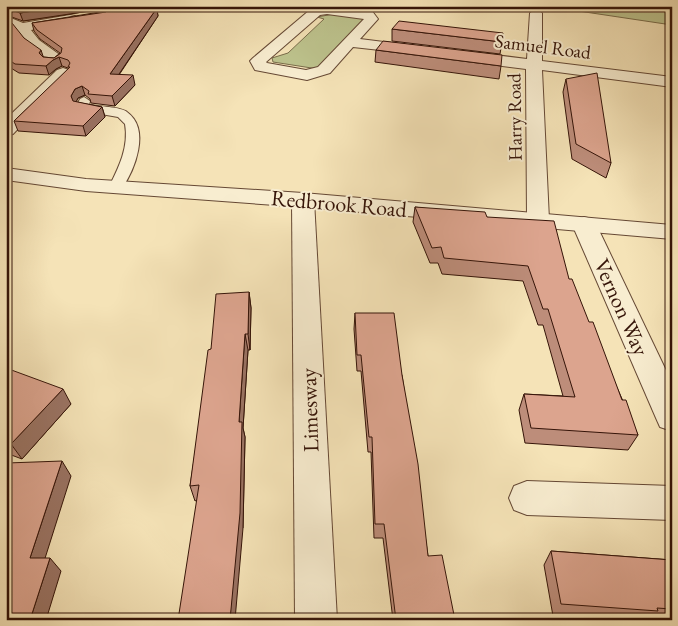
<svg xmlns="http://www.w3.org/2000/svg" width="678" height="626" viewBox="0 0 678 626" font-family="'EB Garamond',serif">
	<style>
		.green { fill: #bdc38d; stroke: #796c4a }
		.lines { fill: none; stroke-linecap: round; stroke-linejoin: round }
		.service-casing { stroke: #654834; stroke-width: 2 }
		.minor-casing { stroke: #654834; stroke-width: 2 }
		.tertiary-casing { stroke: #654834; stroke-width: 2 }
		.service { fill: #f8edd0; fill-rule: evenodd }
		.minor { fill: #f8edd0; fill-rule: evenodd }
		.tertiary { fill: #f8edd0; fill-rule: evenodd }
		.wall { fill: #bd8d7a; stroke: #351408 }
		.shaded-wall { fill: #9a7363; stroke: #351408 }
		.building { fill: #dca48e; stroke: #351408 }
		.labels { text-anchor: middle; stroke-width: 4; stroke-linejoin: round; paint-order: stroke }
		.far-street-label { font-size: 19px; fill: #351408; stroke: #f8edd0 }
		.street-label { font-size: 22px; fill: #351408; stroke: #f8edd0 }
	</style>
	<rect width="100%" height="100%" fill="#f5e3b7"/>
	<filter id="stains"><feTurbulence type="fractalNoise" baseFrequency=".004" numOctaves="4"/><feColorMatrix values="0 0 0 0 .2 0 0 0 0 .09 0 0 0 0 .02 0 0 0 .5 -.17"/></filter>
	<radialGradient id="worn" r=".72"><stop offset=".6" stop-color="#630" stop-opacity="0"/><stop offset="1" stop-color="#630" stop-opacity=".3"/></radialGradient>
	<g class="green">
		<polygon points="545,6 672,6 672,25"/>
		<polygon points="334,14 362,17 364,19 318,69 273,62 272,58 288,53 324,19 317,17"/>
	</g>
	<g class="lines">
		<g class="service-casing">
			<path id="service" d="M84 97 90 101 89 105C97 106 122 107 127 112 151 129 135 170 121 190H111L109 187C119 167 129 147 125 124L118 117 78 110 76 107 80 99Z"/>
		</g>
		<g class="minor-casing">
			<g id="minor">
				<path d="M326 6 372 11 378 19 360 39 416 46 421 47 423 50 421 53 416 54 353 47 330 73 307 80 255 70 250 61 253 58 311 9ZM327 14 364 19 318 67 306 70 267 63 266 62 320 15Z"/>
				<polygon points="536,9 542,13 542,61 672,77 672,87 542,70 549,220 546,225 538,227 530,225 527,220 526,69 463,61 458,59 455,56 458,53 463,51 527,59 530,13"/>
				<path d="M70 15 75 16 77 19 75 22 31 30 39 40 64 58C59 65 55 67 47 65L44 62 47 59 29 46 16 30 6 25V16L23 23Z"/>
				<polygon points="63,68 69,70 71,73 69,76 13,134 6,136 6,119 57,70"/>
				<polygon points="303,193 311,195 314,200 337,620 295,620 292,200 295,195"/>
				<polygon points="584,217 592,219 596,224 672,383 672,431 660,427 656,418 572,224 576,219"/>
				<polygon points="527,481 672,486 672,520 527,515 514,510 509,498 514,486"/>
			</g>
		</g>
		<g class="tertiary-casing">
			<polygon id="tertiary" points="6,168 86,179 303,193 672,225 672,239 303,207 86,191 6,180"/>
		</g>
		<use href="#service" class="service"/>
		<use href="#minor" class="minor"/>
		<use href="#tertiary" class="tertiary"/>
	</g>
	<g class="wall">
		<polygon points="6,6 156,6 158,16 119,75 135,85 115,106 91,103 90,99 85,95 78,98 76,102 102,107 105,117 86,136 18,131 14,121 69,69 68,68 62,66 56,69 49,75 19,73 6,65 6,20 43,57 54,58 60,53 40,39 34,31 32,23 106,11 103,9 23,21 6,15"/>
		<polygon points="392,29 502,42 500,54 392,41"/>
		<polygon points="376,50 501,66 499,79 375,62"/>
		<polygon points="566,79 611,163 606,178 572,159 563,92"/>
		<polygon points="415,207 487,217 569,279 638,435 628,450 525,443 519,410 524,394 563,396 543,325 538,325 523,281 442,274 438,263 430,263 413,222"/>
		<polygon points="249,292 251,308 250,350 248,350 243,428 245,437 243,528 197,500 195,501 190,486 211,349"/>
		<polygon points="355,313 402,375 428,556 455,620 393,620 383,538 374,538 371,452 368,452 361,371 357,371 354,329"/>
		<polygon points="6,368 71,404 22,459 6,453"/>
		<polygon points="551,551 672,560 672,620 598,620 553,616 544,565"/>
	</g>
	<g class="shaded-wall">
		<polygon points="66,6 102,6 103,9 23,21 20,13"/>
		<polygon points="157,8 158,16 113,83 110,74"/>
		<polygon points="41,50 44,59 39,53"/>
		<polygon points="59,57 62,66 56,69 49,75 46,66 53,60"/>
		<polygon points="133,75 135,85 115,106 112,96"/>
		<polygon points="82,86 85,95 78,98 74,106 71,96 75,89"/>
		<polygon points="102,107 105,117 86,136 83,126"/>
		<polygon points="249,292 251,308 250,350 248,334"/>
		<polygon points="245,334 248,350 243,428 245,437 243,528 235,620 230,620 239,422"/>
		<polygon points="63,389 71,404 22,459 11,444"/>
		<polygon points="62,461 71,476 41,571 30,558"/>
		<polygon points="50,558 61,571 46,620 30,620"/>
	</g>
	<g class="building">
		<polygon points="6,6 66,6 20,13 6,8"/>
		<polygon points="109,6 156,6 157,8 110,74 133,75 112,96 88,94 89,91 82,86 75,89 71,96 73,101 102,107 83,126 14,121 70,67 68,67 70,63 68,60 59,57 53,60 46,66 15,64 6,58 6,20 12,23 24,38 41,50 39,53 43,57 54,58 61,53 62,48 37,30 32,23 106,12"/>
		<polygon points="399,21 503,33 502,42 392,29"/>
		<polygon points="383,41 502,55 501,66 376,50"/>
		<polygon points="597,73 611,163 576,144 566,79"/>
		<polygon points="415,207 485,212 487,217 554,221 569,279 572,279 589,322 593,322 622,400 626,400 638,435 531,428 524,394 575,397 548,309 543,309 528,266 444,258 441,247 432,248"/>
		<polygon points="249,292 248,334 245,334 239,422 242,422 240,513 230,620 178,620 199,485 190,486 208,350 211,349 216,294"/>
		<polygon points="355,313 394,313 402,375 418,464 428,556 442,555 455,620 396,620 384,524 375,524 372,437 369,437 361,355 357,355"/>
		<polygon points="6,368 63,389 11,444 6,442"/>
		<polygon points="62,461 30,558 50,558 30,620 6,620 6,464 7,463"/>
		<polygon points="551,551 672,560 672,609 657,608 658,611 561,604"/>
	</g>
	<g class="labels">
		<g class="far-street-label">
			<text transform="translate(543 46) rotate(7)" y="7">Samuel Road</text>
			<text transform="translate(514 117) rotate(-91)" y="7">Harry Road</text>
		</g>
		<g class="street-label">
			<text transform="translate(339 203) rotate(5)" y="8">Redbrook Road</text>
			<text transform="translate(622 307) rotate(66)" y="8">Vernon Way</text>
			<text transform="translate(309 410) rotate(-92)" y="8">Limesway</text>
		</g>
	</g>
	<rect width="678" height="626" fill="none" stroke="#f5e3b7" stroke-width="25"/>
	<rect x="8" y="8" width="663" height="611" fill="none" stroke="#351408" stroke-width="2.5"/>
	<rect x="12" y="12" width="653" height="601" fill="none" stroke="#351408"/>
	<rect width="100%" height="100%" filter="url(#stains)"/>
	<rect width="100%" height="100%" fill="url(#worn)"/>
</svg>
